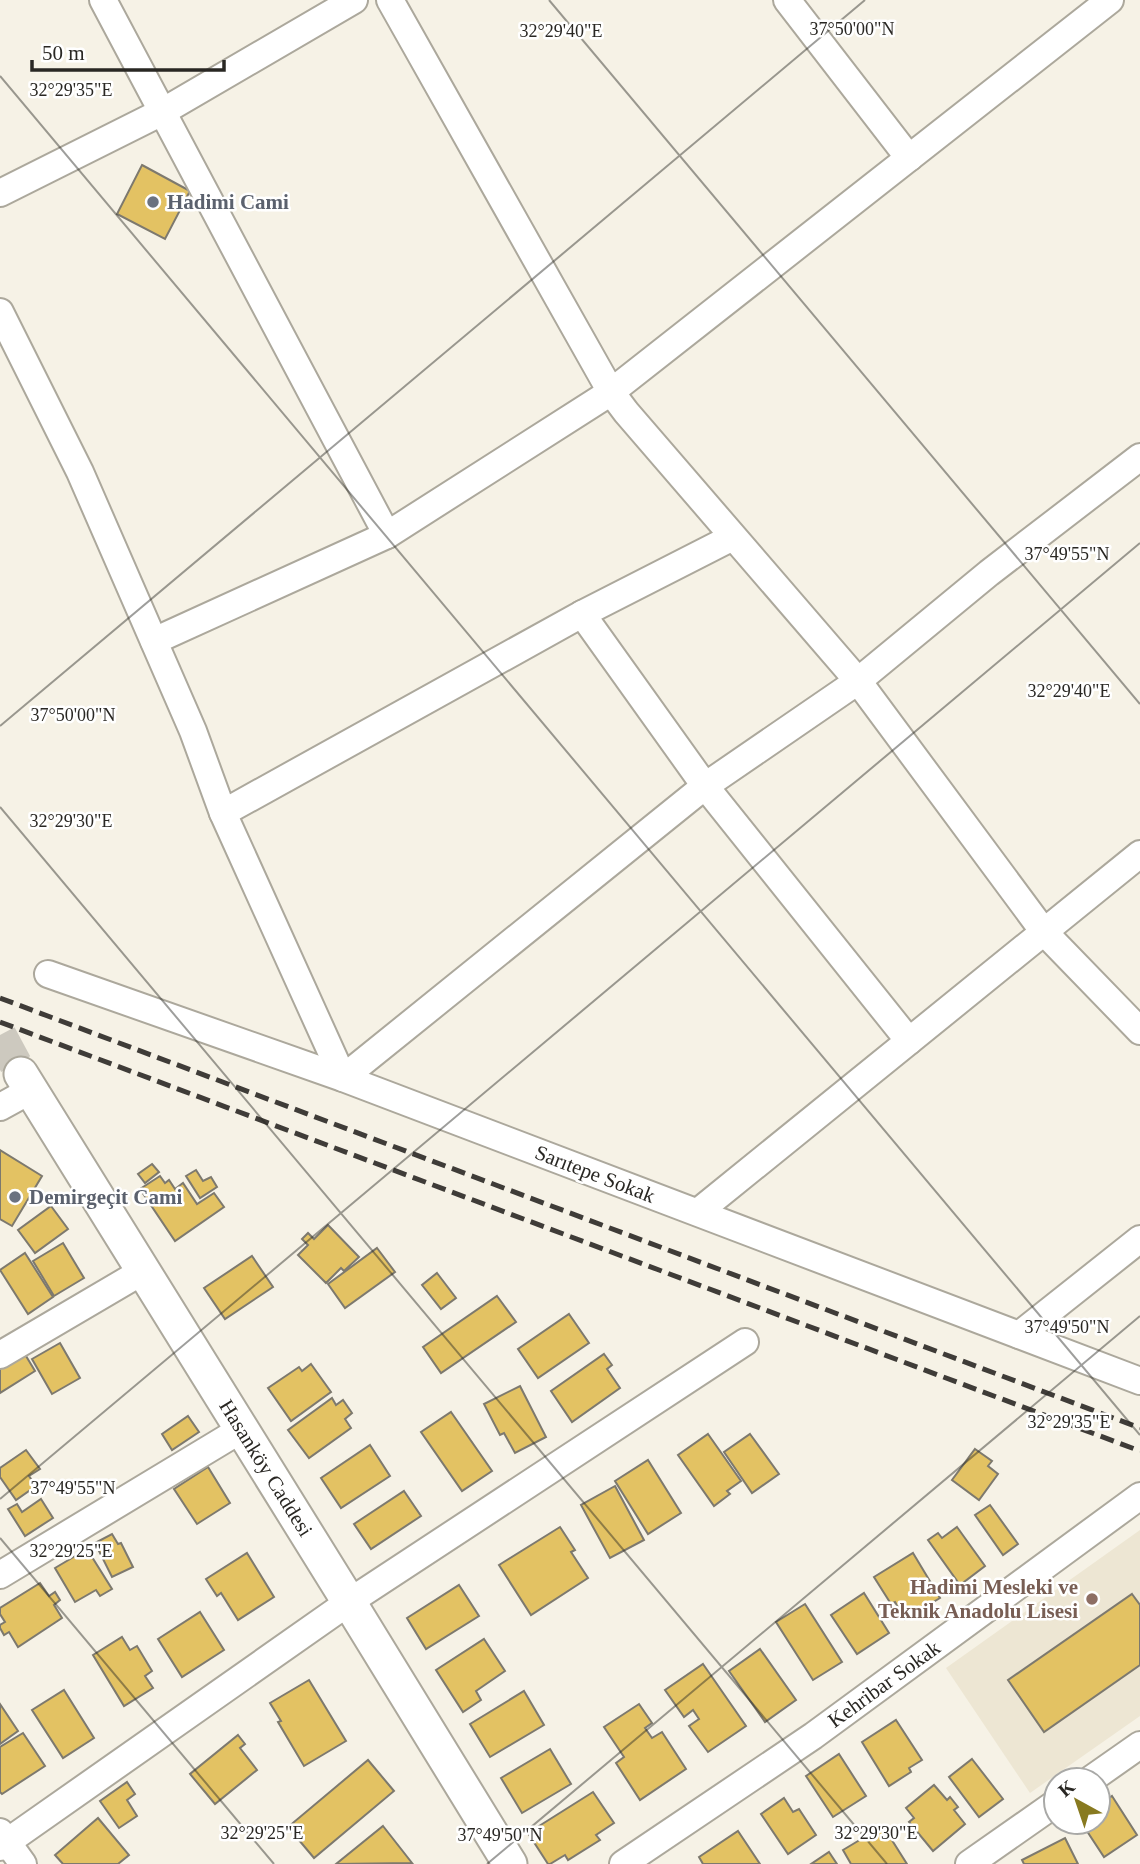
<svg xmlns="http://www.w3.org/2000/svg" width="1140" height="1864" viewBox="0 0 1140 1864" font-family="Georgia,serif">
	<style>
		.built { fill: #ede6d3 }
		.building { fill: #e3c263; stroke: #7d796e; stroke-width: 2 }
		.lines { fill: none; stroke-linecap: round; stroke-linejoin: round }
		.tertiary-tunnel { stroke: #cdc9bf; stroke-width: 33; stroke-dasharray: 33 17; stroke-linecap: butt }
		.minor-casing { stroke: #aca89c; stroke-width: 30 }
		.tertiary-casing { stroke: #aca89c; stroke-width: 37 }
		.minor { stroke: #fff; stroke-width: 26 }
		.tertiary { stroke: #fff; stroke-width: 33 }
		.rail { stroke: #3f3c38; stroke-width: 5; stroke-dasharray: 14 7; stroke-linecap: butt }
		.ticks { fill: none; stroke: #292723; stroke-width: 2; stroke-opacity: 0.45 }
		.worship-dot { fill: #6b7280; stroke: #fff; stroke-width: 2.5 }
		.education-dot { fill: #8d6e63; stroke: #fff; stroke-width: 2.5 }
		.labels { text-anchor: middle; stroke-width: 5; stroke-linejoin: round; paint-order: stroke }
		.worship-label { font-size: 21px; font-weight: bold; fill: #5b616d; stroke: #fff; text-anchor: start }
		.street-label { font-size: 21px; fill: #292723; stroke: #fff }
		.education-label { font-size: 21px; font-weight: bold; fill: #785e54; stroke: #fff; text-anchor: end }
		.ticks-label { font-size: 18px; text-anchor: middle; fill: #292723; stroke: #fff; stroke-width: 5; stroke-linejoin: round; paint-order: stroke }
	</style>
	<rect width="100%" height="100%" fill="#f6f2e6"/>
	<polygon class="built" points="1140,1530 1140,1716 1030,1793 946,1668"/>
	<g class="building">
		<polygon points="142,165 190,191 165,239 117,214"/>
		<polygon points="0,1150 42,1176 12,1226 0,1219"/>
		<polygon points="152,1164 159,1172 145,1183 138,1174"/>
		<polygon points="196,1170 203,1181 211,1177 217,1187 200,1198 186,1176"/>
		<polygon points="160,1176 165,1183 169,1180 175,1189 183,1183 197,1204 214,1193 224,1207 175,1241 140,1189"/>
		<polygon points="51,1206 68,1229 35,1253 18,1230"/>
		<polygon points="328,1225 359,1257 344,1271 341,1268 326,1283 298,1255 308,1245 302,1239 308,1233 314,1239"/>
		<polygon points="63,1243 84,1278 54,1296 33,1261"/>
		<polygon points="377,1248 395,1272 345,1308 328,1284"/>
		<polygon points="25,1253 53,1297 28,1314 0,1270"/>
		<polygon points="252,1256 273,1287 225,1319 204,1288"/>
		<polygon points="437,1273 456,1298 441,1309 422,1285"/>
		<polygon points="497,1296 516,1322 441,1373 423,1347"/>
		<polygon points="569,1314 589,1343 538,1378 518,1349"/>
		<polygon points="60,1343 80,1378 52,1394 32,1359"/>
		<polygon points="23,1351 35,1371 0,1393 0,1366"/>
		<polygon points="604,1354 612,1365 607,1369 620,1388 572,1422 551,1391"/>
		<polygon points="311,1364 331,1392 291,1421 268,1388 299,1367 302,1371"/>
		<polygon points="520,1386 546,1437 515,1453 504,1433 500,1435 484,1404"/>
		<polygon points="332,1398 336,1405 343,1400 352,1413 345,1419 351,1428 309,1458 288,1430"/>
		<polygon points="451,1412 492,1471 462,1491 421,1432"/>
		<polygon points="188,1416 199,1432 172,1450 162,1434"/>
		<polygon points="708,1434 741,1481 727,1491 730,1494 714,1506 678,1455"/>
		<polygon points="750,1434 779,1474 752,1493 724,1452"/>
		<polygon points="370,1445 390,1476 341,1508 321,1478"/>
		<polygon points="975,1449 992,1461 988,1466 998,1474 979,1500 952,1480"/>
		<polygon points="26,1450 40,1469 29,1476 36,1486 16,1500 0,1477 0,1468"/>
		<polygon points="648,1460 681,1513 648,1534 615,1481"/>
		<polygon points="208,1467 230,1503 197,1524 174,1489"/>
		<polygon points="615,1486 644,1540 610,1558 581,1505"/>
		<polygon points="404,1491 421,1516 371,1549 354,1524"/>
		<polygon points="41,1499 53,1518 25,1536 8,1509 17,1504 22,1512"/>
		<polygon points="990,1505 1018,1544 1003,1555 975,1515"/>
		<polygon points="560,1527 575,1550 571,1552 588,1578 531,1615 499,1565"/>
		<polygon points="957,1527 985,1566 960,1585 928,1540 938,1533 942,1538"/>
		<polygon points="112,1534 118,1544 121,1543 133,1567 112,1577 95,1543"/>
		<polygon points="87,1549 112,1589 100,1596 96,1590 75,1602 55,1568"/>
		<polygon points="247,1553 274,1597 238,1620 221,1593 217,1596 206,1579"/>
		<polygon points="913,1553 940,1598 905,1619 895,1602 891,1604 874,1577"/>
		<polygon points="40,1583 49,1596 55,1592 60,1600 54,1605 62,1618 18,1647 9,1632 4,1635 0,1628 0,1625 5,1622 0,1614 0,1608"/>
		<polygon points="459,1585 479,1616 426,1649 407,1618"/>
		<polygon points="864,1593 889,1633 857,1654 831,1615"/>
		<polygon points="1132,1594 1140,1605 1140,1665 1044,1732 1008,1680"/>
		<polygon points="805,1604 842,1662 813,1680 776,1622"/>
		<polygon points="200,1612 224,1650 182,1677 158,1639"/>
		<polygon points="122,1637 130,1650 137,1646 152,1671 145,1676 153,1688 124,1706 93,1655"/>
		<polygon points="484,1639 505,1671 476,1691 481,1700 463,1712 436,1670"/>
		<polygon points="760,1649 796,1700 765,1722 729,1671"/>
		<polygon points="703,1664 746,1726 708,1752 689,1726 699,1719 693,1710 684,1717 665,1690"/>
		<polygon points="309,1680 346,1741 304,1766 278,1722 281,1721 270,1703"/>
		<polygon points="64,1690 94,1738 63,1758 32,1710"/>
		<polygon points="524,1691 544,1725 490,1757 470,1724"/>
		<polygon points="0,1704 18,1731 0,1744"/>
		<polygon points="639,1704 652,1723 645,1728 652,1738 662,1732 686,1769 640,1800 616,1763 624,1757 604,1727"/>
		<polygon points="896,1720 922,1760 909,1768 911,1772 889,1786 862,1742"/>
		<polygon points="23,1733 45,1766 2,1794 0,1792 0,1747"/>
		<polygon points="238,1735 245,1744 240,1748 257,1770 215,1804 190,1774"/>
		<polygon points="550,1749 571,1784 522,1813 501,1778"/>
		<polygon points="839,1754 866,1796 833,1817 806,1776"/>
		<polygon points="972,1759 1003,1799 979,1817 949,1777"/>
		<polygon points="368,1760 394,1791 314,1858 288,1827"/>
		<polygon points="127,1782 135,1794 127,1800 137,1816 119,1828 100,1801"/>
		<polygon points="934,1785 947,1800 950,1797 958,1807 954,1810 965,1824 933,1851 909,1822 914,1818 906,1808"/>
		<polygon points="593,1792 614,1823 596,1835 600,1840 568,1860 565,1855 550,1864 548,1864 528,1833"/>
		<polygon points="1112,1796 1137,1835 1104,1857 1081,1822 1098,1822 1098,1806"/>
		<polygon points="784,1798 793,1812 799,1809 816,1835 788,1854 761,1814"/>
		<polygon points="98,1818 129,1855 118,1864 63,1864 55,1855"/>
		<polygon points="383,1826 412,1863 336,1864"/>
		<polygon points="883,1826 907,1864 851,1864 843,1850"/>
		<polygon points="738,1831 760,1864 703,1864 699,1857"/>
		<polygon points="1065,1838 1078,1864 1024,1864 1022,1860"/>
		<polygon points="829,1852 837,1864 811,1864"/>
	</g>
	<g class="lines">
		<polyline class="tertiary-tunnel" points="0,1035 21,1074"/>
		<g class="minor-casing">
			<g id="minor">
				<polyline points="103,0 387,535"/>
				<polyline points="390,0 611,392 626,412 858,681 1044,932 1140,1031"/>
				<polyline points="787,0 909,158"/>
				<polyline points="0,193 162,112 354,0"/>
				<polyline points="0,312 80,472 193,731 223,813 343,1078 705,786 858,681 989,573 1140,457"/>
				<polyline points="582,614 705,786 909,1041"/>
				<polyline points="154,641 387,535 611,392 1110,0"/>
				<polyline points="223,813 582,614 733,537"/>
				<polyline points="48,974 343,1078 1140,1381"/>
				<polyline points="0,1107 31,1090"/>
				<polyline points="698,1212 1140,854"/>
				<polyline points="1019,1335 1140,1239"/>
				<polyline points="0,1355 143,1271"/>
				<polyline points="0,1575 242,1429"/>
				<polyline points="1090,1780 1140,1745"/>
				<polyline points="0,1832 23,1864"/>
				<polyline points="0,1847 349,1602 745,1342"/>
				<polyline points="623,1864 813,1736 1140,1496"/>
				<polyline points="969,1864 1056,1803"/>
			</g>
		</g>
		<g class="tertiary-casing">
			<polyline id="tertiary" points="21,1074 349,1602 510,1864"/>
		</g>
		<use href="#minor" class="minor"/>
		<use href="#tertiary" class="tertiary"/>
		<g class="rail">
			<polyline points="0,998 1140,1428"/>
			<polyline points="0,1022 1140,1451"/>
		</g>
	</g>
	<path class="ticks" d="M549 0 1140 704M0 76 1140 1435M0 726 865 0M0 807 887 1864M0 1499 1140 543M0 1538 274 1864M487 1864 1140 1316"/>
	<g class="worship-dot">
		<circle cx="153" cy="202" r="7"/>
		<circle cx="15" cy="1197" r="7"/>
	</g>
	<circle class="education-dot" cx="1092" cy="1599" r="7"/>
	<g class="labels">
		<g class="worship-label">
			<text x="167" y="209">Hadimi Cami</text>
			<text x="29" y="1204">Demirgeçit Cami</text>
		</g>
		<g class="street-label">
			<text transform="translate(595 1174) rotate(21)" y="7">Sarıtepe Sokak</text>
			<text transform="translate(266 1468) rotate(58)" y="7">Hasanköy Caddesi</text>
			<text transform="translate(884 1684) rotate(-36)" y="7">Kehribar Sokak</text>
		</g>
		<g class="education-label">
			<text x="1078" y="1594">Hadimi Mesleki ve<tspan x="1078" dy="24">Teknik Anadolu Lisesi</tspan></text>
		</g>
	</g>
	<g class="ticks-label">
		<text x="852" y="35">37°50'00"N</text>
		<text x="561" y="37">32°29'40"E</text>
		<text x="71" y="96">32°29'35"E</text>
		<text x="1067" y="560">37°49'55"N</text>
		<text x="1069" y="697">32°29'40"E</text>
		<text x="73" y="721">37°50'00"N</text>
		<text x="71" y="827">32°29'30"E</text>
		<text x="1067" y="1333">37°49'50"N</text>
		<text x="1069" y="1428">32°29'35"E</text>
		<text x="73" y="1494">37°49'55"N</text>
		<text x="71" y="1557">32°29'25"E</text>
		<text x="262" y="1839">32°29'25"E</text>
		<text x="876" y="1839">32°29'30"E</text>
		<text x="500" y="1841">37°49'50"N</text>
	</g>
	<g transform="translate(1077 1801) rotate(320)"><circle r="33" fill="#ffffff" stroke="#a9a9a7" stroke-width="2"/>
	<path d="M0-5L12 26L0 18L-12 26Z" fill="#887a20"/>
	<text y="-10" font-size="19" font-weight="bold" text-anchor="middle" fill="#292723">K</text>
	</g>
	<path d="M32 60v10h192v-10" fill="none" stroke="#292723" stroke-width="3.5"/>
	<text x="42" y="60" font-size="21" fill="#292723" stroke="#ffffff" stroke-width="5" paint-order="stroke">50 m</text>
</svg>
